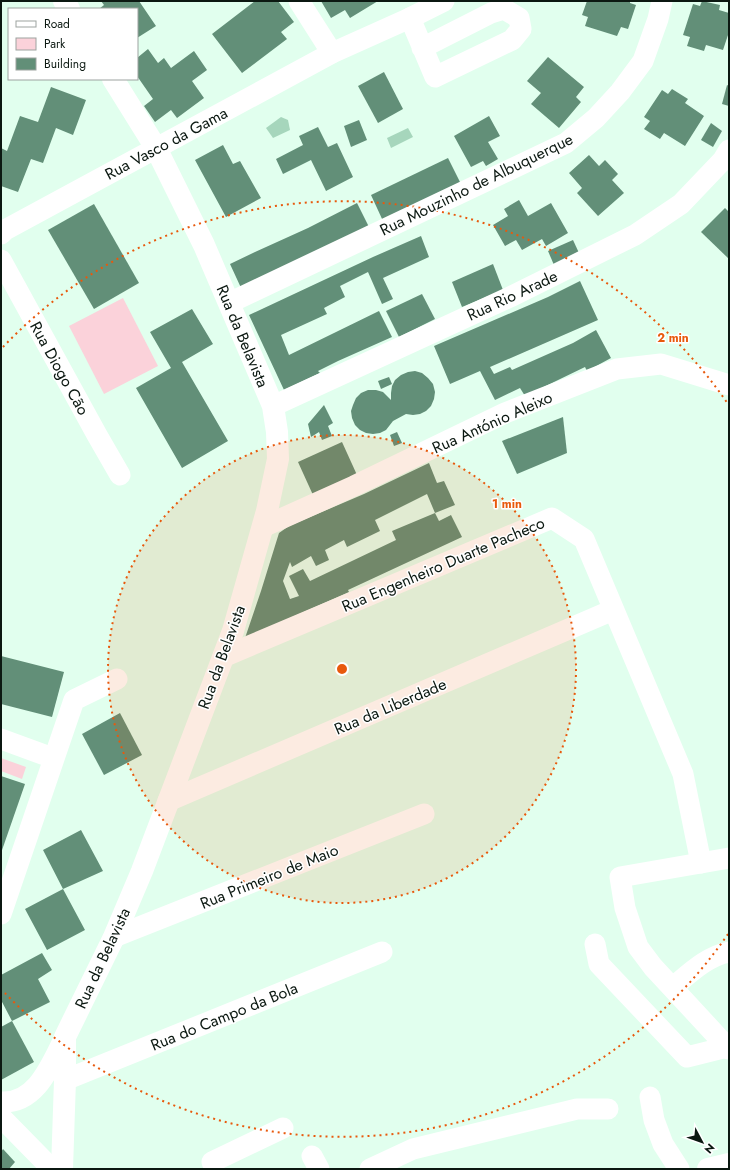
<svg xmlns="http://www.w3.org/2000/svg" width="730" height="1170" viewBox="0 0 730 1170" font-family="Jost,sans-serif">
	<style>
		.green { fill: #fbd2da }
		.water { fill: #a6d6bc }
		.building { fill: #628f78 }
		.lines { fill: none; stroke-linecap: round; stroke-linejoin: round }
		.minor { stroke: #fff; stroke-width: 21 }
		.tertiary { stroke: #fff; stroke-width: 22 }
		.ring { fill: none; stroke: #e8590c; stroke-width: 2; stroke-dasharray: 2 4 }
		.labels { text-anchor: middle; stroke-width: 3; stroke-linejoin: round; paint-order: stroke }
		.street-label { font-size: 16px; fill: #0b1811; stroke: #fff }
		.centre { fill: #e8590c; stroke: #fff; stroke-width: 2 }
		.ring-label { font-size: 12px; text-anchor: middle; font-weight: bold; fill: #e8590c; stroke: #fff; stroke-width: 3; stroke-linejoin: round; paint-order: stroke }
	</style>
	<rect width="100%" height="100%" fill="#e1ffee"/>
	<g class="green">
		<polygon points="123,298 158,366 104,394 69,326"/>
		<polygon points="1,758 26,767 22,779 1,771"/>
	</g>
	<g class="water">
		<polygon points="281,117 288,120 290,130 273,138 266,128"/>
		<polygon points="408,128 413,137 391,148 387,138"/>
	</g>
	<g class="building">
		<polygon points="101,1 139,1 156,26 137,38 137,9 99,9 104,5"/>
		<polygon points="255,1 278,1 294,22 281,32 287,39 242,73 212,34"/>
		<polygon points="321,1 378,1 350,18 345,10 331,18"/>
		<polygon points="587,1 630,1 630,3 636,5 628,29 621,27 617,36 585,26 588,17 582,15"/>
		<polygon points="702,1 720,5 719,10 729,13 729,32 723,50 706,45 704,51 687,46 690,37 683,35 693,4 700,6"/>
		<polygon points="148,49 158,63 164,58 171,68 194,51 207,70 192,81 204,98 177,118 171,110 155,122 144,106 153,99 137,76 137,58"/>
		<polygon points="548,57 584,87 576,97 581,102 559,128 531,104 541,93 527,81"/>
		<polygon points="384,72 403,109 378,123 358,86"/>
		<polygon points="727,85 729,86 729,106 722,104"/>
		<polygon points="51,87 86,100 73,135 56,128 43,163 31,159 18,192 1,186 1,148 7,151 20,116 38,122"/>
		<polygon points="672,89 688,99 685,103 704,116 685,146 664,133 660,139 644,129 650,121 644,117 662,90 668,94"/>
		<polygon points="489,116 500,136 488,142 498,159 486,166 483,161 471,167 454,136"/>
		<polygon points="359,120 367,140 351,147 344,126"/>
		<polygon points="711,123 722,131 713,147 701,140"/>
		<polygon points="318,127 328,147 337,143 353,177 326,191 311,160 283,174 276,159 303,145 299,136"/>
		<polygon points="223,145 233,164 240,161 261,198 226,217 195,160"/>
		<polygon points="589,155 599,166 605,160 618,174 612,180 624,193 598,216 577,193 582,188 569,173"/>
		<polygon points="448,158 461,184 383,221 371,195"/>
		<polygon points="519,200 528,216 551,203 568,233 546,246 542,239 522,250 516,240 505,246 493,225 508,216 504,209"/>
		<polygon points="357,203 370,229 242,290 230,264 255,252 308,228"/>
		<polygon points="94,204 139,283 94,309 48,230"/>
		<polygon points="725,208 729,212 729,259 701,232"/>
		<polygon points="421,236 429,257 383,278 393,299 382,304 368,272 340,286 345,297 324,308 327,314 281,335 289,355 379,311 392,337 338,361 318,371 320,373 284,390 249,315 373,257"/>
		<polygon points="573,240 579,253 554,265 548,251"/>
		<polygon points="493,264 503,290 462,307 452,282"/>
		<polygon points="580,281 598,320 490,367 494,374 510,367 512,370 573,343 596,330 611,358 587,371 585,367 525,396 520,388 495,400 480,371 450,384 434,346 548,297"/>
		<polygon points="422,294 435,319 399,337 386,311"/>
		<polygon points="192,309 213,344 182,362 228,441 182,468 136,388 171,368 150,332"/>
		<polygon points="415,371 422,373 428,378 433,384 435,392 434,399 431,406 426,411 420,414 413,415 406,414 393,421 386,430 380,433 373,434 366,433 360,430 355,425 352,418 351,411 353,405 356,398 361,393 368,390 376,390 383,392 391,400 391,393 392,386 395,380 401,375 408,372"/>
		<polygon points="389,377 392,384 381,389 378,381"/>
		<polygon points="324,405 333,423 328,426 332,436 322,440 319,432 311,437 308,424"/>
		<polygon points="563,417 567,453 517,474 502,441"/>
		<polygon points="397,432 402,443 394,446 390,435"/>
		<polygon points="342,442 357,475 313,495 298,462"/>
		<polygon points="429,463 437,483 444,481 455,505 435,513 427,494 375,520 380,531 347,547 344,540 325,550 329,560 316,566 311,556 292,567 290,562 283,581 290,599 299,596 289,576 303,569 310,581 396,540 392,531 435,513 439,521 451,515 462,537 348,590 349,592 245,638 261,591 279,533 289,526 364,494"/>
		<polygon points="1,656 64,672 52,717 1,704"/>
		<polygon points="120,713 142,755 104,775 82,734"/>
		<polygon points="1,776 25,784 1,853"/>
		<polygon points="81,830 103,871 63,889 85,930 47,950 25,909 63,889 43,850"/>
		<polygon points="42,953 52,970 38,979 50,1002 12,1021 1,1000 1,975"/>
		<polygon points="12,1021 34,1062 1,1080 1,1027"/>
		<polygon points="3,1149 15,1162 9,1169 1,1169 1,1152"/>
	</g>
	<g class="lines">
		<g class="minor">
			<polyline points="299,1 332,53"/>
			<polyline points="410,18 435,77 512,40 521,29 519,18 504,9 491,13 422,48"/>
			<polyline points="1,234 5,230 332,53 410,18 444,1"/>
			<polyline points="1,260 97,435 120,475"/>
			<polyline points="229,303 566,143 596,118 620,92 643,61 658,19 662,1"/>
			<polyline points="273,406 510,297 635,235 681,204 723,160 729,150"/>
			<polyline points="263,527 354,486 505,413 617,369 661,364 729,385"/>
			<polyline points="223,657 552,518 584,539 683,774 701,863"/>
			<polyline points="1,739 53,758"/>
			<polyline points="168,801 613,610"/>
			<polyline points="729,858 620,877 625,908 638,947 653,967 729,1049"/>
			<polyline points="1,914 74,700 117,679"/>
			<polyline points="114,937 424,814"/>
			<polyline points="595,944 599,964 687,1057 727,1047"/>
			<path d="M673 987C689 974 707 956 729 952"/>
			<polyline points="65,1080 382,952"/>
			<polyline points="650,1097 654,1120 663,1144 679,1169"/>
			<path d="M1 1102C37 1104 51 1064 65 1037"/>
			<polyline points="1,1117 52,1169"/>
			<polyline points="312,1156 319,1169"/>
			<polyline points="212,1162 283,1128"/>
			<polyline points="370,1169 413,1149 577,1109 608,1109"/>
		</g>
		<g class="tertiary">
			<polyline points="64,1 69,9"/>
			<polyline points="62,1169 65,1080 65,1037 114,937 142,871 233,631 267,511 278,459 277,432 273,406 204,245 156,148 113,79"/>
			<polyline points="708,1169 729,1164"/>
		</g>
	</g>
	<circle cx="342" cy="669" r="234" fill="#e8590c" fill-opacity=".12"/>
	<g class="ring">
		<circle cx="342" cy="669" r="234"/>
		<path d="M728 934A468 468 0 0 1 3 991M3 347A468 468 0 0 1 728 404"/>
	</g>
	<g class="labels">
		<g class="street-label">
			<text transform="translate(166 143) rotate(-28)" y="6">Rua Vasco da Gama</text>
			<text transform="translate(476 184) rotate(-26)" y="6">Rua Mouzinho de Albuquerque</text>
			<text transform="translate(512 295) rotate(-25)" y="6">Rua Rio Arade</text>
			<text transform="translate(243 336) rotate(67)" y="6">Rua da Belavista</text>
			<text transform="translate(60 368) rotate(61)" y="6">Rua Diogo Cão</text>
			<text transform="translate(492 422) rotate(-24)" y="6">Rua António Aleixo</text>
			<text transform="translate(443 564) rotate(-23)" y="6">Rua Engenheiro Duarte Pacheco</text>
			<text transform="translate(221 657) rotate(-70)" y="6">Rua da Belavista</text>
			<text transform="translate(390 706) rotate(-23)" y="6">Rua da Liberdade</text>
			<text transform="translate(269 876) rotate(-22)" y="6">Rua Primeiro de Maio</text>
			<text transform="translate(102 958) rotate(-65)" y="6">Rua da Belavista</text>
			<text transform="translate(224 1016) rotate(-22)" y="6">Rua do Campo da Bola</text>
		</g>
	</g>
	<circle cx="342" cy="669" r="6" class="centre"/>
	<g class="ring-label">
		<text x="673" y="342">2 min</text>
		<text x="507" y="508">1 min</text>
	</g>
	<rect width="730" height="1170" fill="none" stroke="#0b1811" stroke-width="4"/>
	<rect x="8" y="8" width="130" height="72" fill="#ffffff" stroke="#9da3a0"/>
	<rect x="16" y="21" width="20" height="6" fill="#ffffff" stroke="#9da3a0"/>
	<text x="44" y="28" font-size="12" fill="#0b1811">Road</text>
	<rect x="16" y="38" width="20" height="12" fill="#fbd2da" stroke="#9da3a0"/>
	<text x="44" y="48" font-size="12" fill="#0b1811">Park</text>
	<rect x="16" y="58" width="20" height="12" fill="#628f78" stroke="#9da3a0"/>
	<text x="44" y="68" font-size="12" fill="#0b1811">Building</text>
	<g transform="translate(702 1142) rotate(131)" stroke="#ffffff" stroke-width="3" paint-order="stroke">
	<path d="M0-3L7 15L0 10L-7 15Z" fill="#0b1811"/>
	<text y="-6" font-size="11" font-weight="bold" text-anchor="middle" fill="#0b1811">N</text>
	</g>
</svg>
